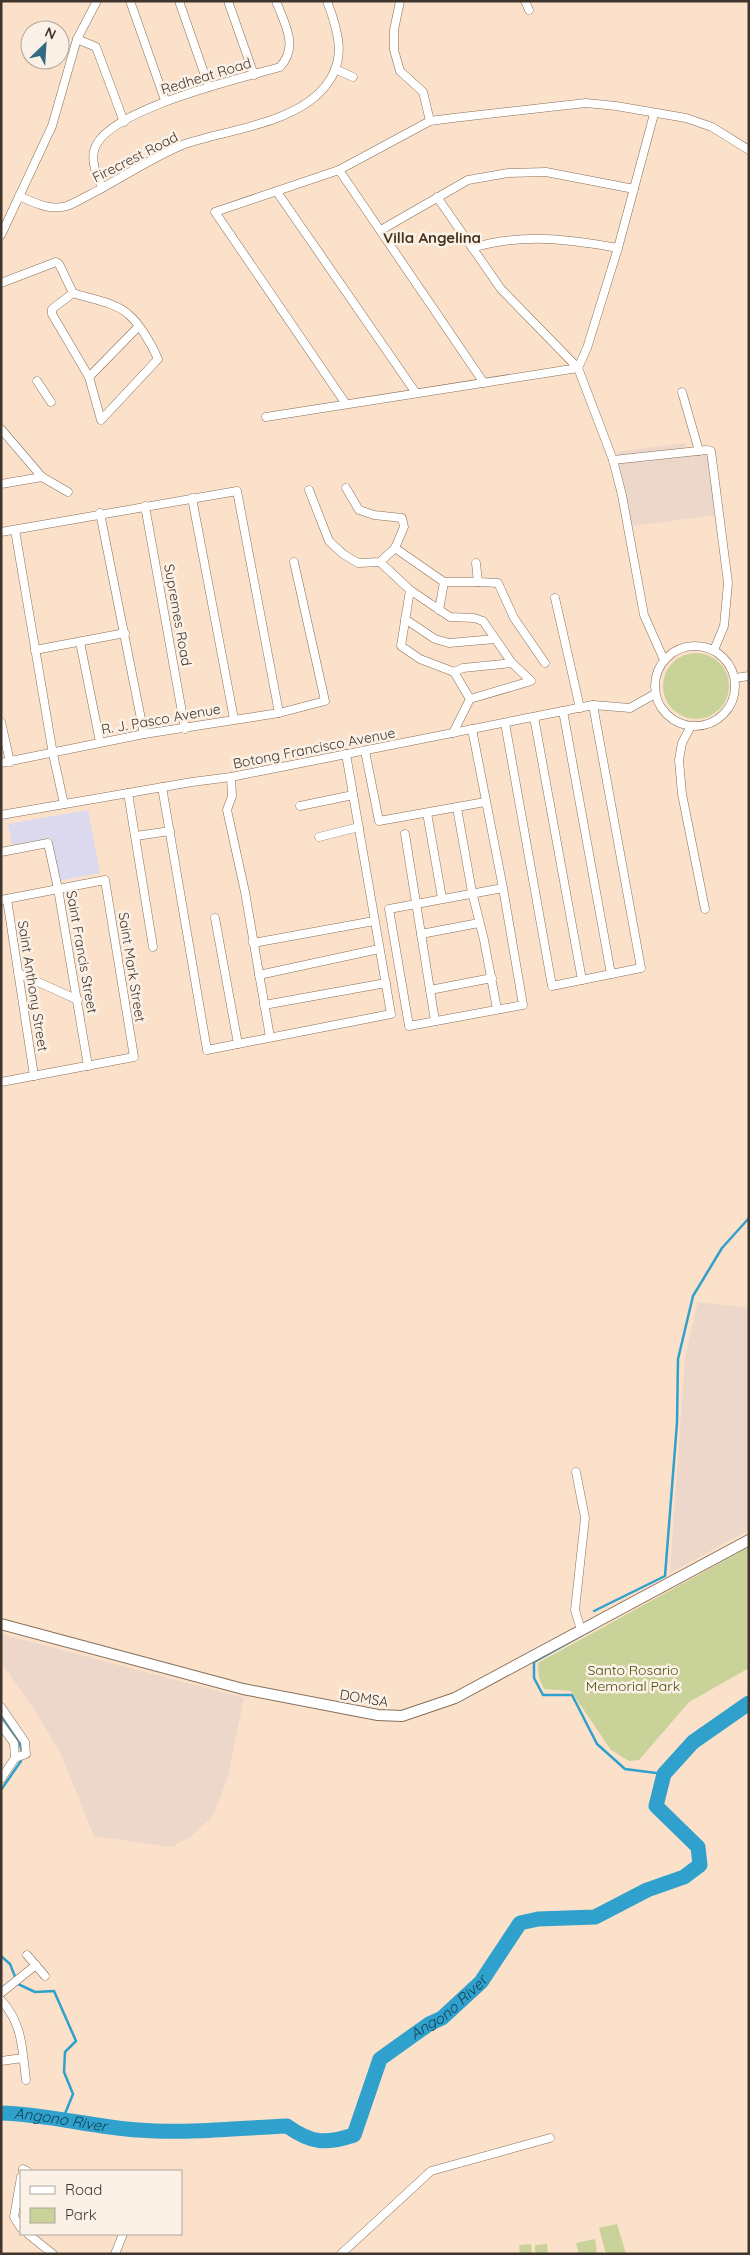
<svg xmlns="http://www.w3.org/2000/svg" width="750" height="2255" viewBox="0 0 750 2255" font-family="Quicksand,sans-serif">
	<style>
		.industrial { fill: #ecd7ca }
		.education { fill: #dcd9ef }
		.green { fill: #c8d299 }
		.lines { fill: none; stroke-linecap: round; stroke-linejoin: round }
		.stream { stroke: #30a0cc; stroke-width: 2.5 }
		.river { stroke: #30a0cc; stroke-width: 15 }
		.minor-casing { stroke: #866f5a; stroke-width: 9 }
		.major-casing { stroke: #866f5a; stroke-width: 12 }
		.minor { stroke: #fff; stroke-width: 8 }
		.major { stroke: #fff; stroke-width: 10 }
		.labels { text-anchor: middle; stroke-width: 5; stroke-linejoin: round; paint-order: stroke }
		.street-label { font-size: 14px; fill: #3f352c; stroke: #fcf1e7 }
		.park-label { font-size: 14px; fill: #48500b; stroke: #fcf1e7 }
		.neighbourhood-label { font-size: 15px; font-weight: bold; fill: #47331f; stroke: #fcf1e7 }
		.water-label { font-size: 15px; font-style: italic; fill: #103f51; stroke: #fcf1e7 }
	</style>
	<rect width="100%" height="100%" fill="#fbe1c9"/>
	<g class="industrial">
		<polygon points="685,443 687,456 708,453 717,515 632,526 617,452"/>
		<polygon points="698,1302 749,1308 749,1530 670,1573 685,1357"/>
		<polygon points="1,1634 244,1698 227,1780 212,1817 190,1837 172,1847 94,1836 61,1754 36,1712 1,1662"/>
	</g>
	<polygon class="education" points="88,810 100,873 59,881 51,838 12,845 8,824"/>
	<g class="green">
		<circle cx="696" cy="686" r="33"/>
		<polygon points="749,1547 749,1668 689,1702 639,1760 629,1761 611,1750 571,1691 544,1689 539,1678 538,1663"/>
		<polygon points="617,2224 626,2254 606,2254 599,2228"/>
		<polygon points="595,2239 597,2254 579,2254 576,2243"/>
		<polygon points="531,2244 532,2254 520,2254 519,2245"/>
		<polygon points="547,2244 548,2254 535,2254 535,2245"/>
	</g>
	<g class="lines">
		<g class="stream">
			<polyline points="594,1611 665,1576 677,1423 678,1359 693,1296 722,1248 749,1218"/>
			<polyline points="595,1628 534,1662 534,1678 543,1695 572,1695 597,1744 625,1769 664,1774"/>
			<polyline points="1,1716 19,1741 22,1752"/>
			<polyline points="1,1790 21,1761"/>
			<polyline points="1,1956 10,1964 18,1984 35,1992 54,1991 76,2041 65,2052 64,2072 73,2094 62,2121"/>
		</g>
		<path class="river" id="s1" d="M1 2113C47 2114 92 2127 138 2130 187 2134 238 2128 287 2126 312 2144 326 2144 354 2135L380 2059 429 2024 442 2018 481 1982 520 1923 538 1919 595 1917 647 1890 684 1877 700 1865 698 1847 656 1806 664 1774 693 1742 749 1703"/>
		<g class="minor-casing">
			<g id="minor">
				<polyline points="130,1 165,100"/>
				<polyline points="179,1 209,87"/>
				<polyline points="228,1 254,75"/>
				<polyline points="400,1 394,30 394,50 400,71 423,92 430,121"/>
				<polyline points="525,1 529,10"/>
				<polyline points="77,39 96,47 124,122"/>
				<polyline points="335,69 353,77"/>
				<polyline points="339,170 484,383"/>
				<path d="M102 188C98 177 91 164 94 151 102 110 243 78 280 67 299 46 285 25 276 1"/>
				<polyline points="277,192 416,393"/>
				<path d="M19 196C35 203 50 211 67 206 75 203 83 198 91 194 120 179 156 155 185 144 227 130 291 124 322 90 348 62 339 33 327 1"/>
				<polyline points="437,197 501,289 578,368 613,460 622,495 644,615 664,660"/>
				<polyline points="381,230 468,180 508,173 546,172 634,189"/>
				<polyline points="1,235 52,126 77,39 97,1"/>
				<path d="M472 248C521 233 569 239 618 248"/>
				<path d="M1 283 56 262 59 264 73 293C90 299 115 302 128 314 140 324 152 345 158 359L101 420 89 377 52 314V309L73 293"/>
				<polyline points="578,368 587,348 618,248 654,114"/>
				<polyline points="89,377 138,327"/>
				<polyline points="37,381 51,402"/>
				<polyline points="682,392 699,451"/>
				<polyline points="346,404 215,212 339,170 430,121 453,118 586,103 616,106 686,118 712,127 749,150"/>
				<polyline points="266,417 578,368"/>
				<polyline points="1,429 42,477 68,492"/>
				<polyline points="613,460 707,450 711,451 728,583 724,626 714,650"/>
				<polyline points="1,484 42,477"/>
				<polyline points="346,488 359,510 374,515 402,518 404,527 395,548"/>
				<polyline points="309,490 329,541 343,554 358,563 380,562 395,548 444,582 478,582 476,563"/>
				<polyline points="192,498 234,719"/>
				<polyline points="145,506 185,729"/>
				<polyline points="100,513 144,734"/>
				<polyline points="15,530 53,754 64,804"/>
				<polyline points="1,532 237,491 279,713"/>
				<polyline points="380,562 410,590 401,646 420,659 454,672 470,699 453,733"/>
				<polyline points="478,582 498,583 514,618 545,663"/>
				<polyline points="410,590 450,617 474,618 483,621 512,663 531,681 470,699"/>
				<polyline points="555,598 580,708"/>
				<polyline points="439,610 444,582"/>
				<polyline points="405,619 435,639 449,643 495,639"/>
				<polyline points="80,642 100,742"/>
				<circle cx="695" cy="686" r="40"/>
				<polyline points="35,650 125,633"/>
				<polyline points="454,672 463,668 512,663"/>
				<polyline points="735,678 749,676"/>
				<polyline points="563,711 611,974"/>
				<polyline points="534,717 582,980"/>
				<polyline points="1,722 10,762"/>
				<polyline points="505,723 552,986 641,968 593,705"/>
				<polyline points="691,726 682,743 679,760 682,794 705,909"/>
				<polyline points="472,729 503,888 523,1005 409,1026 389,909 503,888"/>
				<polyline points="365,751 379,821 485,802"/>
				<polyline points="1,763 144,734 279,713 325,701 294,562"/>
				<polyline points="231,777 232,796 227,810 245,892 270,1037"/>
				<polyline points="162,787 207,1050 391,1014 346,754"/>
				<polyline points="128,793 153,947"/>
				<polyline points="300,806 353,795"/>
				<polyline points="457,808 472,892 484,940 497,1009"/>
				<polyline points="427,813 442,898"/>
				<polyline points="1,815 192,782 231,777 593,705 630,708 655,694"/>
				<polyline points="405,834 435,1021"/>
				<polyline points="136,836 170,831"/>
				<polyline points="319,837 359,827"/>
				<polyline points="1,852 48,843 58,889 88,1066"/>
				<polyline points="7,899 34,1076"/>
				<polyline points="1,900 105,880 134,1057 1,1082"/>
				<polyline points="215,918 238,1044"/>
				<polyline points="421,934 479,923"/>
				<polyline points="253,943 374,921"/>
				<polyline points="18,973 78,1000"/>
				<polyline points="259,975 379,949"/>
				<polyline points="430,990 492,978"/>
				<polyline points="264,1005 386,983"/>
				<polyline points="576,1472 585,1518 575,1610 581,1630"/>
				<polyline points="1,1707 25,1742 26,1754 15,1758"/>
				<polyline points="1,1725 14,1743 15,1758"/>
				<polyline points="1,1779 15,1758"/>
				<polyline points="27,1955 45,1976"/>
				<polyline points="1,1993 36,1965"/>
				<path d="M1 2000C23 2024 22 2049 26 2080"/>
				<polyline points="1,2061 23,2058"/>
				<polyline points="23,2171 23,2169 27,2171"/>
				<polyline points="21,2177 14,2217 21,2228"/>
				<polyline points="28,2234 53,2254"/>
				<polyline points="115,2254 123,2234"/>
				<polyline points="341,2254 431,2171 550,2138"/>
			</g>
		</g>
		<g class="major-casing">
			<polyline id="major" points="1,1624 243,1689 378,1715 402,1716 455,1698 749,1540"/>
		</g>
		<use href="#minor" class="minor"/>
		<use href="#major" class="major"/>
	</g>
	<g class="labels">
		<g class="street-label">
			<text transform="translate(206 76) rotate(-17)" y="5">Redheat Road</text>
			<text transform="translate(135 157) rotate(-27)" y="5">Firecrest Road</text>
			<text transform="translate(178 615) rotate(80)" y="5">Supremes Road</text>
			<text transform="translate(161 719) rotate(-10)" y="5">R. J. Pasco Avenue</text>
			<text transform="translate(314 748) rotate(-11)" y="5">Botong Francisco Avenue</text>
			<text transform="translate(82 952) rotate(80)" y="5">Saint Francis Street</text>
			<text transform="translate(132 967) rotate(81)" y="5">Saint Mark Street</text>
			<text transform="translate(33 986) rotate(81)" y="5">Saint Anthony Street</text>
			<text transform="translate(364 1698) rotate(9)" y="5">DOMSA</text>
		</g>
		<g class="park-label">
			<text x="633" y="1675">Santo Rosario<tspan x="633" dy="16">Memorial Park</tspan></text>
		</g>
		<g class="neighbourhood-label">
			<text x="432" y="243">Villa Angelina</text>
		</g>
		<g class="water-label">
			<text dy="5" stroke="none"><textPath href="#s1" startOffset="525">Angono River</textPath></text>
			<text dy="5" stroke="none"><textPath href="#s1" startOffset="60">Angono River</textPath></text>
		</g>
	</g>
	<rect width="750" height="2255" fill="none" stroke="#3f352c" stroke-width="5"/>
	<rect x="20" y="2170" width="162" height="65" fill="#fcf1e7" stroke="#b0a69c"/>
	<rect x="30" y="2186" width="25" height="8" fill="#ffffff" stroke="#b0a69c"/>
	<text x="65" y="2195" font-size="15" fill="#3f352c">Road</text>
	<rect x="30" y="2208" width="25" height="15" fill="#c8d299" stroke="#b0a69c"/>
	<text x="65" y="2220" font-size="15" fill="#3f352c">Park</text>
	<g transform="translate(45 45) rotate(25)"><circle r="24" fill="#fcf1e7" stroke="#b0a69c"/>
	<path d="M0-4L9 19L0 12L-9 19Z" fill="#316b84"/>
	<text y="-8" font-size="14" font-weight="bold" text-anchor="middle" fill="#3f352c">N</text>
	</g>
</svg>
